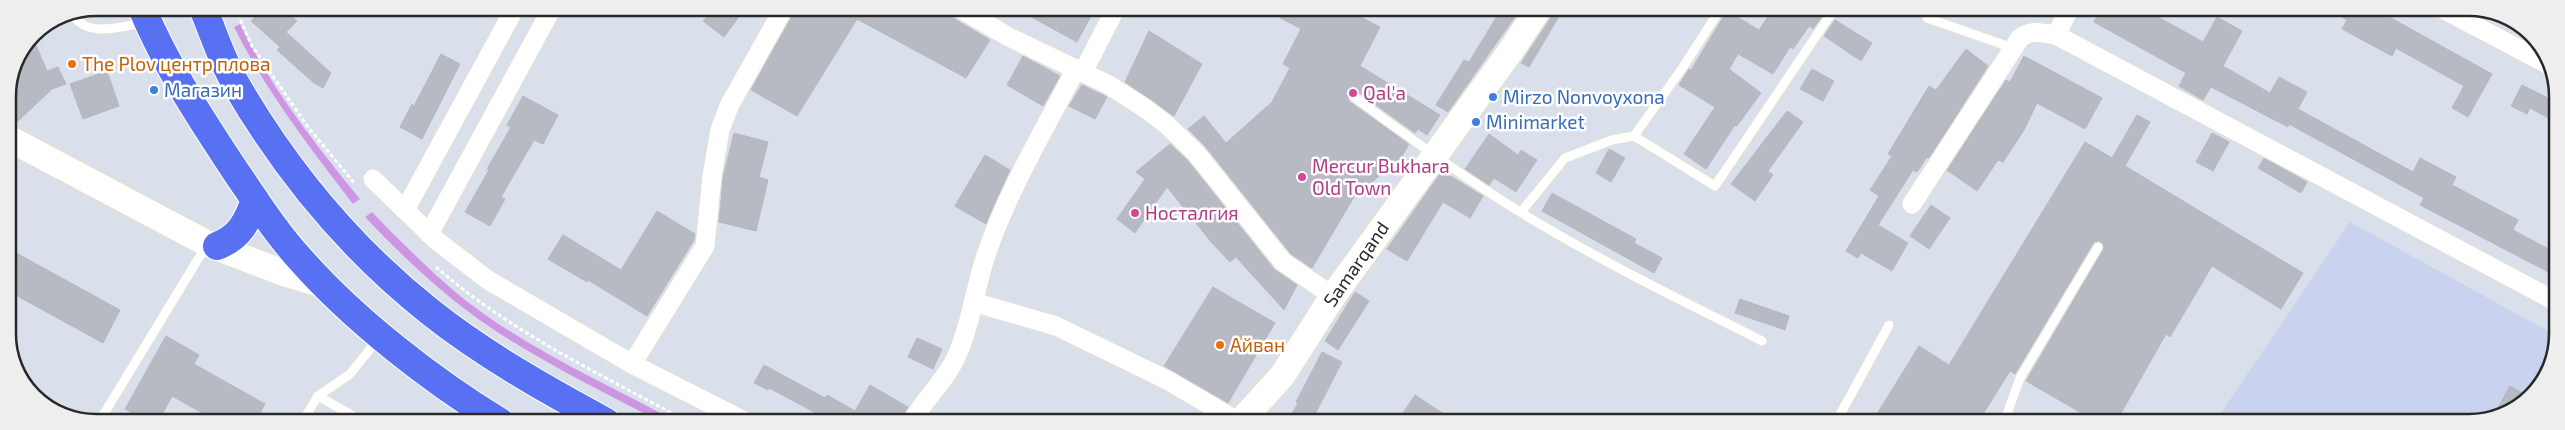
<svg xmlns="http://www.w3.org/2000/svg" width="2565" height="430" viewBox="0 0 2565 430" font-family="'Exo 2',sans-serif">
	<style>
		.education { fill: #c9d2ee }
		.green { fill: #ce95e3 }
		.building { fill: #b7b9c3; stroke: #b4b9c6 }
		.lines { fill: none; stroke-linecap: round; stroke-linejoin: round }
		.lane-casing { stroke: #e2e0cf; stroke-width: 11 }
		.street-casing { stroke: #e2e0cf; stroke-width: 21 }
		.secondary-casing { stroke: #e2e0cf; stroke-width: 29 }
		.primary-casing { stroke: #fff; stroke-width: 30 }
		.path { stroke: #fff; stroke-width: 3; stroke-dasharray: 4 2.5; stroke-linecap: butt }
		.lane { stroke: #fff; stroke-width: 9 }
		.street { stroke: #fff; stroke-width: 19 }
		.secondary { stroke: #fff; stroke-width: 26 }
		.primary { stroke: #5871f2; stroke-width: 28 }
		.food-dot { fill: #e8710a; stroke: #fff; stroke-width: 2 }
		.shop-dot { fill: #3f7fe0; stroke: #fff; stroke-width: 2 }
		.hotel-dot { fill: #d1479c; stroke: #fff; stroke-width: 2 }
		.labels { text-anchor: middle; stroke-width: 5; stroke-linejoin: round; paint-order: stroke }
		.food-label { font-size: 19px; fill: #c56008; stroke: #fff; text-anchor: start }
		.shop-label { font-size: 19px; fill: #366cbe; stroke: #fff; text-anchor: start }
		.hotel-label { font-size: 19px; fill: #b23c85; stroke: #fff; text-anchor: start }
		.street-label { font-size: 19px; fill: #292929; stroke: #fff }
		.rim { fill: none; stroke: #292929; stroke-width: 2.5 }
	</style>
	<rect width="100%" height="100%" fill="#dae0eb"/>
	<polygon class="education" points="2350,222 2557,336 2557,346 2527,401 2470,422 2215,422"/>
	<g class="green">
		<path d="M240 24C271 88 315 144 360 199L353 204C310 148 266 91 234 27Z"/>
		<path d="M372 212C400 241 429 270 460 296 525 348 605 383 677 422H660C602 391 541 362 487 325 443 295 402 256 365 217Z"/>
	</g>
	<g class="building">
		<polygon points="264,8 282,8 297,21 286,32 331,73 323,88 314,83 277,50 280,47 251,21"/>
		<polygon points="714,8 733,8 741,14 724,37 703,21"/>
		<polygon points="796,8 936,8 990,40 966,78 857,19 797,116 751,90"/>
		<polygon points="1015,8 1076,8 1091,16 1077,42"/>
		<polygon points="1262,8 1343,8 1380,27 1360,66 1440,115 1427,135 1418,129 1415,133 1358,92 1349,93 1348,97 1350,102 1409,144 1401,158 1354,197 1312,268 1291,254 1205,146 1188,129 1204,116 1226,143 1272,102 1290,68 1283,64 1301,29"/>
		<polygon points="1502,8 1521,8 1448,112 1436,105 1464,60 1469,62"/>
		<polygon points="1554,8 1564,8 1529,67 1521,63 1552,16"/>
		<polygon points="1774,8 1818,8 1825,12 1813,29 1809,26 1793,49 1790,47 1773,74 1738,54 1729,69 1761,93 1737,126 1735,125 1706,169 1684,154 1715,107 1679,85 1689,69 1691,70 1727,11 1759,30"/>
		<polygon points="2101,8 2142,8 2203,42 2217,17 2242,31 2223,66 2270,93 2279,77 2307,92 2298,109 2413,172 2420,158 2456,177 2452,185 2518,220 2513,230 2556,253 2556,276 2420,205 2424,198 2289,124 2288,127 2211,87 2203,100 2179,86 2186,73 2094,22"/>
		<polygon points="2325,8 2373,8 2492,74 2468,117 2452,108 2464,86 2396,48 2392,56 2342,29 2347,20"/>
		<polygon points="1835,20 1872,43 1861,61 1824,36"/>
		<polygon points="1149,31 1202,64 1174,116 1125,82"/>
		<polygon points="32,36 47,71 58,67 66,84 52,89 17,122 8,116 8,95 14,62"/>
		<polygon points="1966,49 1988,66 1929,158 1927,157 1917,172 1913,170 1878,225 1908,243 1892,271 1861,253 1858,258 1846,251 1879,196 1870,190 1892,156 1888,154 1929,86 1936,90"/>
		<polygon points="441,54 460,64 422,139 400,127 412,104 414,106"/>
		<polygon points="1023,56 1060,76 1043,106 1007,85"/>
		<polygon points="2024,56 2102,98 2085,129 2037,103 2024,130 2003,162 1998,160 1977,191 1947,170 2006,80 2010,82"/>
		<polygon points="1812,69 1834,81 1823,101 1800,89"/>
		<polygon points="107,71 119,106 83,119 70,84"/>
		<polygon points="1082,85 1107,97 1095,119 1069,106"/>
		<polygon points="2522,85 2556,102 2556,122 2530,108 2527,114 2511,106"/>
		<polygon points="523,96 558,115 543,144 534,140 501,197 505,199 490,226 465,212 489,170 487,169 511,127 507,125"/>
		<polygon points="1787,111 1803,122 1768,171 1773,175 1755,201 1731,184"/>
		<polygon points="2137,115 2150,122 2125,166 2303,273 2281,309 2212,266 2170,337 2166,334 2116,422 2097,422 2026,381 2103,250 2103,244 2095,241 2015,374 2010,371 1978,422 1872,422 1919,346 1949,365 2085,142 2112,158"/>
		<polygon points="734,133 768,142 759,177 768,180 756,231 719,222 723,178"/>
		<polygon points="2212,133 2229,142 2213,171 2196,162"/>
		<polygon points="1489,134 1518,155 1521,150 1537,160 1516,192 1494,178 1489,185 1465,169"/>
		<polygon points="1170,144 1188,161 1274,269 1297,285 1284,310 1236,257 1230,262 1212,243 1167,187 1135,233 1117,219 1145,179 1136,172"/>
		<polygon points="1609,149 1625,158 1611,182 1596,173"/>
		<polygon points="985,155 1010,170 986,224 955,206"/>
		<polygon points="2264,158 2307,182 2301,193 2258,168"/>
		<polygon points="1442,171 1483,196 1470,218 1443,202 1407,261 1387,249"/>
		<polygon points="1552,193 1636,239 1634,243 1662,258 1654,273 1542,211"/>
		<polygon points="1931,205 1950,218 1929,249 1910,236"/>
		<polygon points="657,211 695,234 694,240 647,316 588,280 587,282 548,259 563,235 621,270"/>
		<polygon points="9,249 120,310 103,343 10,292"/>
		<polygon points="1213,287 1275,323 1228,403 1164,366"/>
		<polygon points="1355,292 1369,301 1338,350 1325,341"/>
		<polygon points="1740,299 1789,316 1785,330 1735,313"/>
		<polygon points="166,336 199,355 194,364 265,404 255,422 218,422 172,396 158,422 148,422 125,409"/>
		<polygon points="917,338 942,349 933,369 908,357"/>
		<polygon points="1322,352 1342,362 1311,422 1287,422 1298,403 1296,402"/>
		<polygon points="764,365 825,398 827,395 855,411 870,385 908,407 901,422 833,422 769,388 768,390 754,383"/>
		<polygon points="2510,386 2529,397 2527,401 2495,413"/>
		<polygon points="1415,395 1456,422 1416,422 1403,413"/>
	</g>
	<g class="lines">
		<g class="lane-casing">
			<g id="lane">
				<path d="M71 12C86 40 122 26 146 22"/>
				<polyline points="1927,18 2013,48"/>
				<path d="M1354 97C1409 137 1463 177 1520 212 1598 260 1681 300 1762 341"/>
				<polyline points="1634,136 1715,186 1835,8"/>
				<polyline points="1521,212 1565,158 1612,140 1634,136 1683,67 1721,8"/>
				<polyline points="318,396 364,422"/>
				<polyline points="99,422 206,246"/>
				<polyline points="302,422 318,396 350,374 378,339"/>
				<polyline points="1836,422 1889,325"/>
				<polyline points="2004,422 2020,378 2098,247"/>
			</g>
		</g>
		<g class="street-casing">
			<g id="street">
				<polyline points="959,8 1009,37 1109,85 1146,109 1167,125 1196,153 1283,262 1333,296"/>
				<polyline points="2441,8 2547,64"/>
				<polyline points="2056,35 2070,8"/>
				<polyline points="1083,72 1116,8"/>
				<polyline points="373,179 437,241 488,280 632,364"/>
				<path d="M1912 204 2020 38C2032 29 2042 33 2056 35L2557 302"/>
				<polyline points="405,210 515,8"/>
				<polyline points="429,234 552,8"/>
				<polyline points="973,302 1056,326 1167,380 1239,422"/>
				<polyline points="746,422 632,364 705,246 712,176 720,130 730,104 784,8"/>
				<path d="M912 422C925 397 947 380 958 353 971 323 975 289 985 258 1007 192 1044 130 1076 69"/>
			</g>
		</g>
		<g class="secondary-casing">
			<g id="secondary">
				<polyline points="8,138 208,244 284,273 324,285"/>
				<polyline points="1240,422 1282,376 1333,296 1510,52 1539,8"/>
			</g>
		</g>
		<g class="primary-casing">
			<g id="primary">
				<path d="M142 8C166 66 201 119 236 172 256 201 276 233 301 260 353 319 432 381 500 422"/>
				<path d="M203 8C213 32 221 58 234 81 284 168 350 248 429 311 483 354 545 389 606 422"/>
				<path d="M217 246C240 237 247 222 255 200"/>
			</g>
		</g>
		<g class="path">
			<polyline points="235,8 252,46 308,127 355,184"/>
			<polyline points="1908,8 1917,12"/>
			<path d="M436 267C510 332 602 375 688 422"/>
		</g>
		<use href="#lane" class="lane"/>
		<use href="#street" class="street"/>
		<use href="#secondary" class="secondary"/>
		<use href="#primary" class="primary"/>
	</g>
	<g class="food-dot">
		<circle cx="72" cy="64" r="5"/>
		<circle cx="1220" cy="345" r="5"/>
	</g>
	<g class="shop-dot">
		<circle cx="154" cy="90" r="5"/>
		<circle cx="1493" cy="97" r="5"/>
		<circle cx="1476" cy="122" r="5"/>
	</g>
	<g class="hotel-dot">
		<circle cx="1353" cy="93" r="5"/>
		<circle cx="1302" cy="177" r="5"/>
		<circle cx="1135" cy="213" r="5"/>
	</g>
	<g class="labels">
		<g class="food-label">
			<text x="82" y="71">The Plov центр плова</text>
			<text x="1230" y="352">Айван</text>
		</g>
		<g class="shop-label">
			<text x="164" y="97">Магазин</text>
			<text x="1503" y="104">Mirzo Nonvoyxona</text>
			<text x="1486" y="129">Minimarket</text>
		</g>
		<g class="hotel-label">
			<text x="1363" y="100">Qal'a</text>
			<text x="1312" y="173">Mercur Bukhara<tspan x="1312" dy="22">Old Town</tspan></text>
			<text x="1145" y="220">Носталгия</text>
		</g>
		<g class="street-label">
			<text transform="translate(1356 264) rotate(-55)" y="7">Samarqand</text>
		</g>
	</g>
	<path d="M0 0H2565V430H0ZM96 16H2469A80 80 0 0 1 2549 96V334A80 80 0 0 1 2469 414H96A80 80 0 0 1 16 334V96A80 80 0 0 1 96 16Z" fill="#eee" fill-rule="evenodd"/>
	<path class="rim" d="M96 16H2469A80 80 0 0 1 2549 96V334A80 80 0 0 1 2469 414H96A80 80 0 0 1 16 334V96A80 80 0 0 1 96 16Z"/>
</svg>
